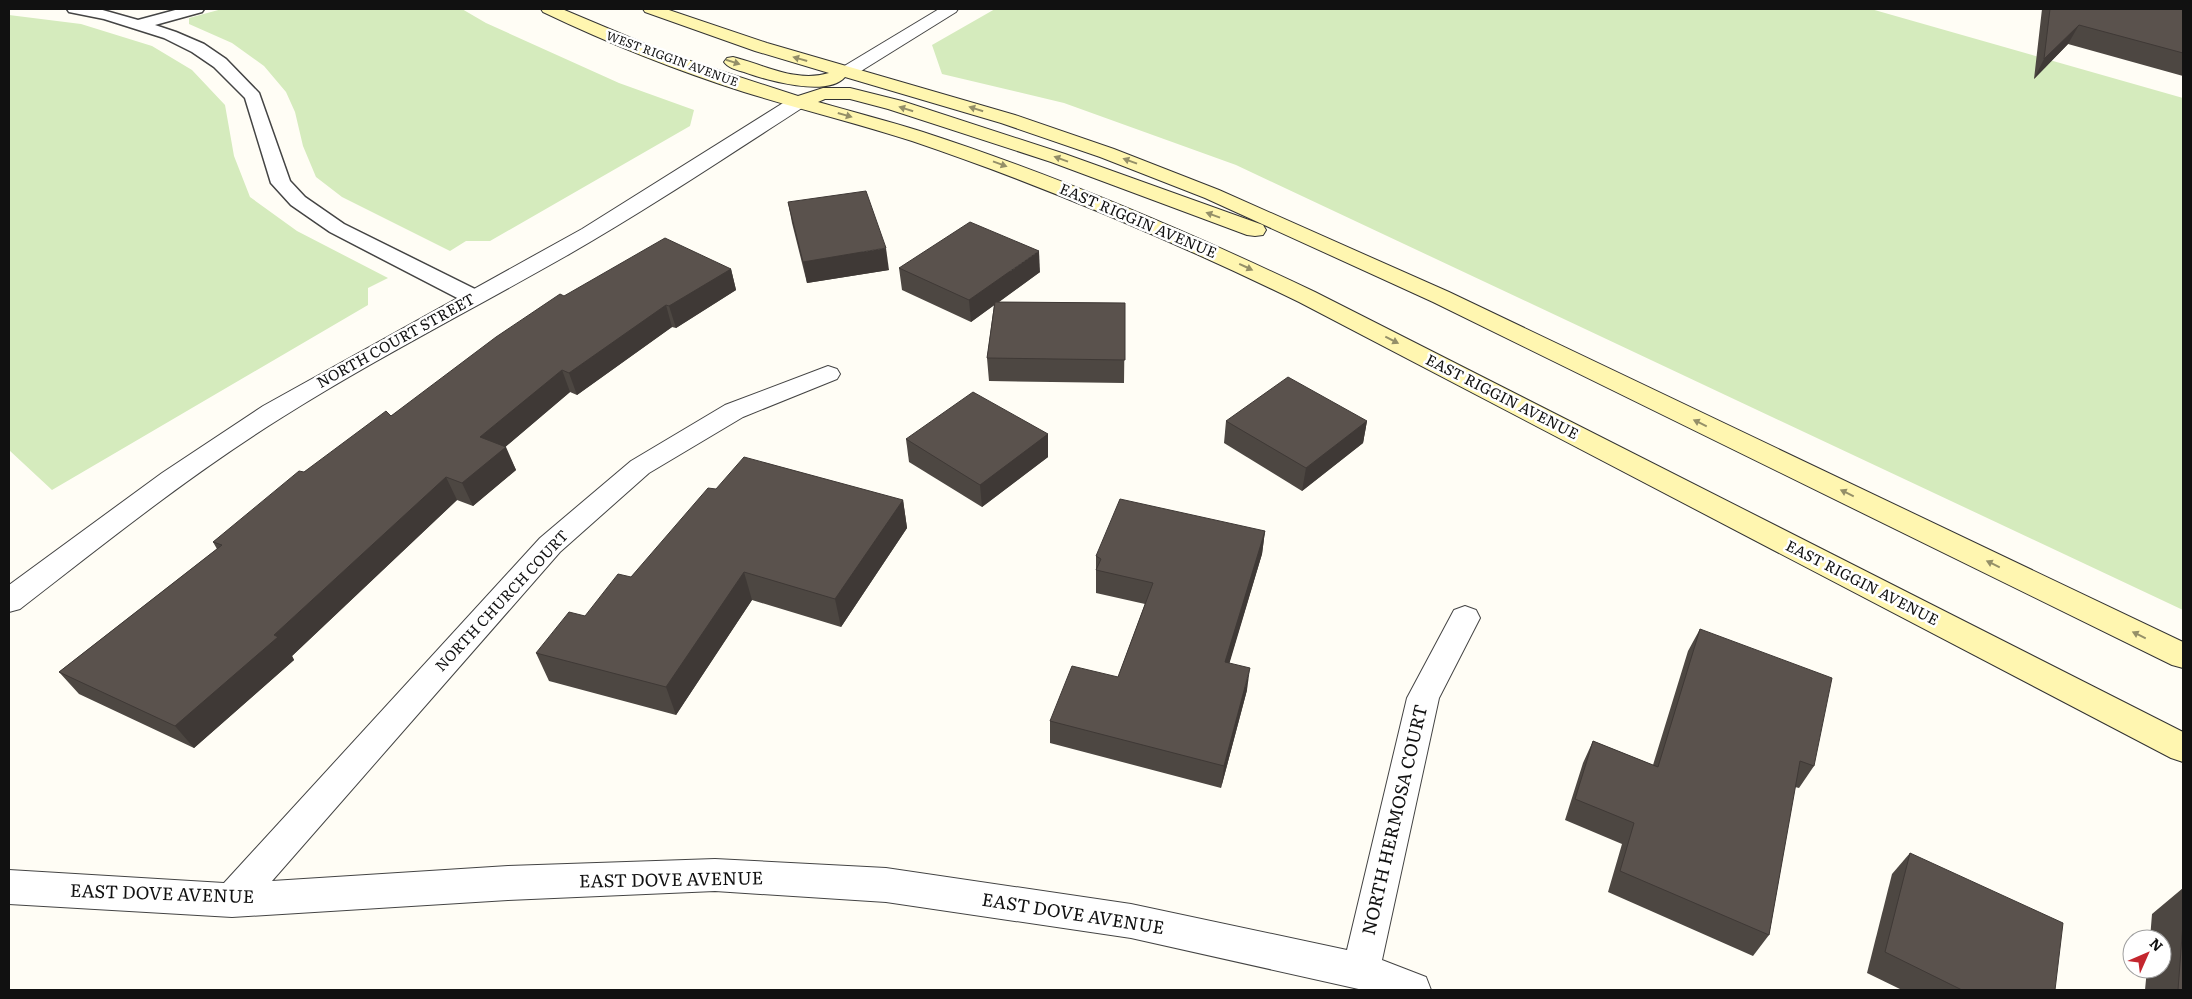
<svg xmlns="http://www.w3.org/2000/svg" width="2192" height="999" viewBox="0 0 2192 999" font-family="Literata,serif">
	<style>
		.green { fill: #d5ebbd }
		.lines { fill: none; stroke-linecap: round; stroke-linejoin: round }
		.lane-casing { stroke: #444; stroke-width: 3 }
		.street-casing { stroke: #444; stroke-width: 2 }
		.secondary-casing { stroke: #333; stroke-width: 2 }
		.lane { fill: #fff; fill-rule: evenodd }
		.street { fill: #fff; fill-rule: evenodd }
		.secondary { fill: #fff6b0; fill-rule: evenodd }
		.wall { fill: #4d4742 }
		.shaded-wall { fill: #3f3936 }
		.building { fill: #5a524d; stroke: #3f3936 }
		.oneway { fill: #948f68 }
		.labels { text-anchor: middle; stroke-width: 5; stroke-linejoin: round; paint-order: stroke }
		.far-street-label { font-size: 12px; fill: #111; stroke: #fff }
		.street-label { font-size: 15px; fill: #111; stroke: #fff }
		.near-street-label { font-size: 18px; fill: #111; stroke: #fff }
	</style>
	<rect width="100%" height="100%" fill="#fffdf5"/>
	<g class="green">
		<polygon points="222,9 462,9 486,23 619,83 694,110 690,126 490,241 466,241 450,251 342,197 316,177 303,146 295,112 286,92 264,66 232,43 189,24 189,18"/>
		<polygon points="995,9 1871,9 2183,98 2183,610 1236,165 1064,103 942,74 932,45"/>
		<polygon points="9,15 81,24 152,46 192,70 225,105 234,156 250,197 297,231 388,278 368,288 368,305 52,490 9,450"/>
	</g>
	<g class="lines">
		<g class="lane-casing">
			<polygon id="lane" points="67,9 99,9 138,20 179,9 204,9 202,12 155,25 176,32 204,44 226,59 259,93 290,181 305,197 344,224 481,292 484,297 481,302 473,304 465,302 330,232 291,205 271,183 245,98 214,67 192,52 164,38 104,19 69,12"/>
		</g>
		<g class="street-casing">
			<g id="street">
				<polygon points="939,9 958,9 956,12 853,76 847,77 841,76 838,72 841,68"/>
				<path d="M798 96 805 98 807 102 805 106C726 157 648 209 566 256 471 310 373 360 281 418 190 475 105 543 20 609L9 612V585L162 473 263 406 582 229 791 98Z"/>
				<polygon points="828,366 837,369 840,374 837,379 743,417 649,473 560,552 272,881 508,866 715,859 886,868 1131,904 1347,950 1407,698 1454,610 1465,606 1476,610 1480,618 1439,698 1382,960 1426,977 1431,990 1363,990 1131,938 886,902 715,891 508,900 232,917 9,904 9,870 224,883 540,538 631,461 725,405"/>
			</g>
		</g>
		<g class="secondary-casing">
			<g id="secondary">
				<path d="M541 9H562L669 54 798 96 823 88H850L902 101 1065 154 1263 225 1266 230 1263 235 1255 236 1247 235 1051 162 888 109 850 99H825L818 102C853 112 888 121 923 132 1058 176 1187 231 1315 292L2183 732V762L2171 758 1299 302C1173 241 1045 186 912 141 856 123 799 109 744 92 675 70 608 43 543 12Z"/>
				<path d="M643 9H666L767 43 1015 115 1114 149 1219 190 1449 292 2183 642V668L2172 665 1433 302 1205 198 1100 157 1001 123 845 77C827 98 766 80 744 72 737 70 728 68 724 62L727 58 733 57C765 65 796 83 829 73L755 51 645 12Z"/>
			</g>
		</g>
		<use href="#lane" class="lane"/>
		<use href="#street" class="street"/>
		<use href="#secondary" class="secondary"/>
	</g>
	<g class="wall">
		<polygon points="2042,9 2183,9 2183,76 2068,44 2034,79"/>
		<polygon points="788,202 889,270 807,283 792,223"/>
		<polygon points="899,268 1040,272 999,302 1125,303 1124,383 989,381 987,358 994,305 971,322 902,290"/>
		<polygon points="731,269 736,290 676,328 672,327 577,395 570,392 505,447 516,470 473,506 457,500 292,656 294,660 194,748 79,694 59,672 217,549 213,542 304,472 391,416 564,296"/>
		<polygon points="1226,421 1367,421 1363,443 1302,491 1224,443"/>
		<polygon points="1048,434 1048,457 982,507 909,462 906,439"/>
		<polygon points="716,489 903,500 907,528 841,627 752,600 676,715 549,681 536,653 585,616 631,577"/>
		<polygon points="1265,531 1262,554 1229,663 1247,690 1221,788 1050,743 1050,721 1118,677 1145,604 1096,593 1096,556"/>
		<polygon points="1700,629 1814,766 1799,788 1795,787 1769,935 1753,956 1608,892 1622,844 1565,820 1583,763 1593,741 1653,765 1688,651"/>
		<polygon points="1910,853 2055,990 1902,990 1867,973 1892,874"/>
		<polygon points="2183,888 2183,990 2145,990 2147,969 2162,969 2162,939 2150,939 2152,914"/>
	</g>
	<g class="shaded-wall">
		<polygon points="2079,25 2068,44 2034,79 2044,59"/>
		<polygon points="886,248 889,270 807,283 803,262"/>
		<polygon points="1039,251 1040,272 971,322 969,300"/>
		<polygon points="731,269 736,290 676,328 669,306"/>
		<polygon points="666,305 672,327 577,395 569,373"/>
		<polygon points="562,370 570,392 490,460 480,437"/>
		<polygon points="1367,421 1363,443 1302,491 1306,468"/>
		<polygon points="1048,434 1048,457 982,507 980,485"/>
		<polygon points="506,447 516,470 473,506 462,483"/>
		<polygon points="446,477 457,500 292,656 294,660 194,748 175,726"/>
		<polygon points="903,500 907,528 841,627 835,599"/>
		<polygon points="1265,531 1262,554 1223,685 1225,662"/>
		<polygon points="744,572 752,600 676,715 666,687"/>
		<polygon points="1250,668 1247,690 1221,788 1224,766"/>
	</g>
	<g class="building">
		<polygon points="2050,9 2183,9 2183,53 2079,25 2044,59"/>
		<polygon points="866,191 886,248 803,262 788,202"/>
		<polygon points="970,222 1039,251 969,300 899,268"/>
		<polygon points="665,238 731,269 669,306 666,305 569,373 562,370 480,437 506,447 462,483 446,477 274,635 278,637 175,726 59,672 222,545 213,542 299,471 304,472 386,411 391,416 496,337 560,294 564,296"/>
		<polygon points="995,302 1125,303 1125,360 987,358"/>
		<polygon points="1288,377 1367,421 1306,468 1226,421"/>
		<polygon points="973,392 1048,434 980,485 906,439"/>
		<polygon points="744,457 903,500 835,599 744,572 666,687 536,653 569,612 585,616 618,574 631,577 708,488 716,489"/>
		<polygon points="1120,499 1265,531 1225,662 1250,668 1224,766 1050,721 1072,666 1118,677 1153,583 1096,570 1101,559 1096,556"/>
		<polygon points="1700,629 1832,678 1814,766 1800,761 1769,935 1620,871 1634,823 1575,799 1593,741 1658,767"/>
		<polygon points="1910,853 2063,923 2055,990 1962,990 1885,952"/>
		<polygon points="2183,923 2183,990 2178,990"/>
	</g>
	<defs><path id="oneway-solid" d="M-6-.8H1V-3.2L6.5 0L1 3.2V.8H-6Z" transform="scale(1.25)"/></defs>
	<g class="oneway">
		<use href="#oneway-solid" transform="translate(800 59) rotate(-164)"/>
		<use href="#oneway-solid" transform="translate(733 62) rotate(18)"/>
		<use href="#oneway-solid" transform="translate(906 109) rotate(-163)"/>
		<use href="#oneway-solid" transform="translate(976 109) rotate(-163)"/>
		<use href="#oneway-solid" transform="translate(845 115) rotate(16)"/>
		<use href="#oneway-solid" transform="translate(1061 159) rotate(-160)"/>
		<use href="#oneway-solid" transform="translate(1130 161) rotate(-160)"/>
		<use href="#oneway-solid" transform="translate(1000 164) rotate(20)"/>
		<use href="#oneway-solid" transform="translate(1213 215) rotate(-160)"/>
		<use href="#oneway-solid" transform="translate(1246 267) rotate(25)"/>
		<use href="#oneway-solid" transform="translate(1392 340) rotate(27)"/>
		<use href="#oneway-solid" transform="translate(1700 423) rotate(-154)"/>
		<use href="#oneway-solid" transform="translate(1847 493) rotate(-154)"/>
		<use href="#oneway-solid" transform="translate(1993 564) rotate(-154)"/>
		<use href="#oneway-solid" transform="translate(2139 635) rotate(-154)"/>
	</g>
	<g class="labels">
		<g class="far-street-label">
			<text transform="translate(672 59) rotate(20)" y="4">WEST RIGGIN AVENUE</text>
		</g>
		<g class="street-label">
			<text transform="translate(1138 221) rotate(23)" y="5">EAST RIGGIN AVENUE</text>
			<text transform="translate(396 341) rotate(-29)" y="5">NORTH COURT STREET</text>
			<text transform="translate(1502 397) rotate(27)" y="5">EAST RIGGIN AVENUE</text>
			<text transform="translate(1862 583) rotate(27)" y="5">EAST RIGGIN AVENUE</text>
			<text transform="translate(502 601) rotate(-47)" y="5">NORTH CHURCH COURT</text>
		</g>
		<g class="near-street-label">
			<text transform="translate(1395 820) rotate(-77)" y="6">NORTH HERMOSA COURT</text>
			<text transform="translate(671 880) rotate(-1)" y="6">EAST DOVE AVENUE</text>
			<text transform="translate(162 894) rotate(2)" y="6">EAST DOVE AVENUE</text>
			<text transform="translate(1073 914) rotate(9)" y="6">EAST DOVE AVENUE</text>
		</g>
	</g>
	<rect width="2192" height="999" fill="none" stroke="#111111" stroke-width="20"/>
	<g transform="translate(2147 954) rotate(45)"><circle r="24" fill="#ffffff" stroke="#a0a0a0"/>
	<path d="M0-4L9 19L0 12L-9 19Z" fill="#c4262e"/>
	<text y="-8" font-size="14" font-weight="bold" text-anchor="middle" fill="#111111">N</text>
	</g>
</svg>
